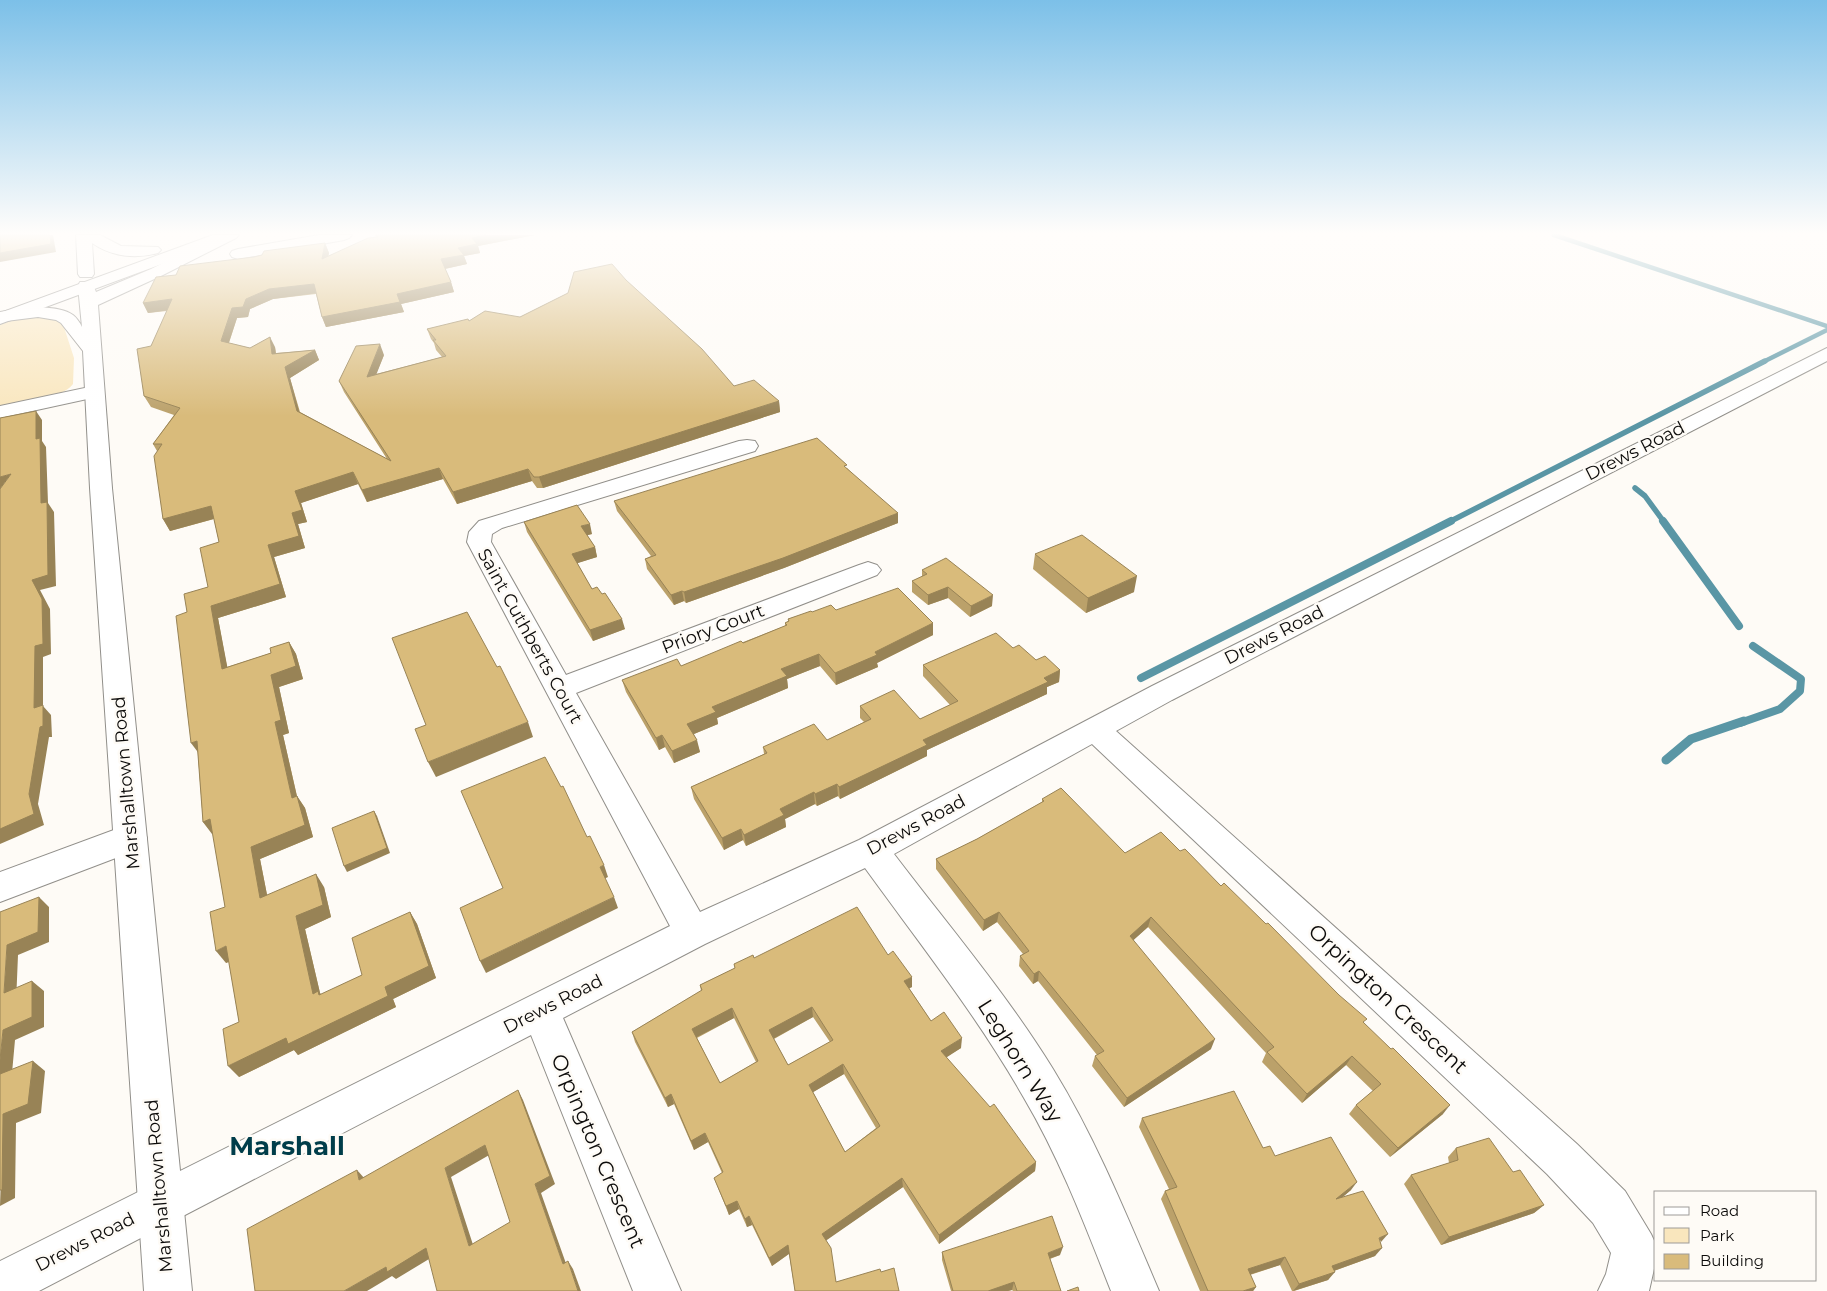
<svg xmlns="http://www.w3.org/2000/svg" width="1827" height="1291" viewBox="0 0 1827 1291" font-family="Montserrat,sans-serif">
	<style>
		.green { fill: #f9e6bd }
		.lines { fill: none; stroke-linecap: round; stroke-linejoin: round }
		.stream-far3 { stroke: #5a96a5; stroke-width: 4.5 }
		.stream-far2 { stroke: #5a96a5; stroke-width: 5.5 }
		.stream-far1 { stroke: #5a96a5; stroke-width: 8 }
		.stream { stroke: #5a96a5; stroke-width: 9 }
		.minor-casing { stroke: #918f8a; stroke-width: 2 }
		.tertiary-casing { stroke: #918f8a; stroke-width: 2 }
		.primary-casing { stroke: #918f8a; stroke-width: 2 }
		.minor { fill: #fff; fill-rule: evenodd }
		.tertiary { fill: #fff; fill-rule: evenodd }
		.primary { fill: #fff; fill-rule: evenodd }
		.wall { fill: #bba16a; fill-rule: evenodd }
		.shaded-wall { fill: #988356 }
		.building { fill: #d9bb7b; stroke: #988356; fill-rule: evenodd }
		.labels { text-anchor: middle; stroke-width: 5; stroke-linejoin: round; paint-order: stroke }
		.street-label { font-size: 18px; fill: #0c0b0a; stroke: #fefbf6 }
		.near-street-label { font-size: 21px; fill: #0c0b0a; stroke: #fefbf6 }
		.near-district-label { font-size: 26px; font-weight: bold; fill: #003d4a; stroke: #fefbf6 }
	</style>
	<rect width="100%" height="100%" fill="#fefbf6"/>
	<path class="green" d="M34 316 59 320 63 324 74 358 73 384C62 399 19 404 0 408V325L12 320Z"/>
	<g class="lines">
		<g class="stream-far3">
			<polyline points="1554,235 1827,326"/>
			<polyline points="1763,362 1827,330"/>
		</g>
		<g class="stream-far2">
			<polyline points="1635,488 1645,496 1664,522"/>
			<polyline points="1449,522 1765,361"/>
		</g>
		<g class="stream-far1">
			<polyline points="1663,521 1739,626"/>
			<polyline points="1141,678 1451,521"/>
			<polyline points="1740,723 1780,709 1800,691 1801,679 1753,646"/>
		</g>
		<polyline class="stream" points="1666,760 1691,739 1744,721"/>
		<g class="minor-casing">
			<g id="minor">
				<path d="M76 235H100L121 246 158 247 161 250 158 253C136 259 112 257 92 243L94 274 92 277H80L78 274Z"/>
				<polygon points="319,235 352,235 349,238 344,240 238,259 232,257 230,254 232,251 238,249"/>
				<path d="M1827 348V361L1172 700 1116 731 1577 1144 1625 1191 1651 1234 1656 1245V1260L1649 1291H1598L1606 1274 1611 1253 1593 1223 1547 1174 1092 744 894 854C948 925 1006 993 1053 1069 1096 1139 1127 1216 1159 1291H1111C1085 1225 1060 1159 1024 1098 978 1017 920 944 865 868L705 944 563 1018 681 1291H633L531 1035 39 1291H0V1261L670 926 467 542 469 532 479 521 739 441 747 440 755 441 758 446 755 451 502 528 492 534 491 542 566 675 859 565 868 562 877 565 881 570 877 575 576 693 700 912 859 840 1152 686Z"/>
				<polygon points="94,386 101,388 104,392 101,396 0,418 0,406"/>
				<polygon points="130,824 142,828 147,838 142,848 0,902 0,872"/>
			</g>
		</g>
		<g class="tertiary-casing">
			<path id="tertiary" d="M219 235H239L236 238 163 275 98 305 112 488 192 1291H144L90 488 83 351 61 323 56 320 38 317 6 321 0 320V312C19 308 56 303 73 315 77 318 80 323 82 327L78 286 80 282H92L96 292 151 269Z"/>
		</g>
		<g class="primary-casing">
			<polygon id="primary" points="213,235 235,235 232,238 0,324 0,313"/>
		</g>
		<use href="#minor" class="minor"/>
		<use href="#tertiary" class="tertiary"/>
		<use href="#primary" class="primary"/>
	</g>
	<g class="wall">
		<polygon points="375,235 535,235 478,246 480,253 464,256 467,264 445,269 451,282 454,292 401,304 404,312 326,327 322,317 316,294 273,299 250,309 248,317 237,318 229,343 250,348 275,347 276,353 315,350 319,360 290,378 300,412 387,459 344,392 339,381 384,355 376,374 442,357 436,350 434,343 431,339 427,329 469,321 520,317 626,280 734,386 779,401 780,412 543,488 537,488 532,481 457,504 443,479 367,502 358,484 301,503 307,522 298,524 305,548 274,557 286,597 218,618 227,667 271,653 289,642 296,654 303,679 279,687 289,733 283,735 297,796 305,808 313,837 260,859 267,895 324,887 331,917 305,929 320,993 321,995 362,975 410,912 417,924 436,978 393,999 396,1007 298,1055 294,1050 239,1077 239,1022 229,962 226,963 225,907 213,834 203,822 187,612 208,587 219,542 214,519 170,531 163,519 157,451 153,444 174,415 151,407 144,396 151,346 167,311 148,313 143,303 176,275 254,257 325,243 329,253 328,256 376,237"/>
		<polygon points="847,468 898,523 784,568 686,603 684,601 674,605 647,569 645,559 651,556 617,511 614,501"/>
		<polygon points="524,522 592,534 587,535 595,547 597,557 577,563 592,589 625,629 593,641 527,532"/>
		<polygon points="1035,554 1134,592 1086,613 1033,569"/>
		<polygon points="922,570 992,606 970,617 948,598 928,605 912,592 912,581 922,577"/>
		<polygon points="836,610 933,623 933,635 877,663 878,667 836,685 820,666 787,679 788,688 717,718 718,724 694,734 700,752 674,763 665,747 659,750 626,692 622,680 681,666 785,626 785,623 788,621 788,619 812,612"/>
		<polygon points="1013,648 1036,660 1060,670 1059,682 1047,687 1047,694 927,750 927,756 840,799 838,796 817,806 815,804 785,819 786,827 746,846 743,840 724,850 694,799 691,787 764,754 763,747 827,740 864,722 860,718 860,706 920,719 950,705 923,676 923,665"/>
		<polygon points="1042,799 1125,853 1180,851 1221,886 1365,1024 1443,1114 1390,1157 1349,1114 1356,1105 1373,1091 1346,1065 1302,1103 1262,1062 1266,1053 1148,927 1133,940 1211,1049 1124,1107 1092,1066 1095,1056 1097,1055 1038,981 1033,984 1019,966 1020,956 1023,954 997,922 983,931 936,869 936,859 977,839 1042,802"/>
		<path d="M888 955 912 987 909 988 931 1021 961 1048 946 1057 1036 1162 1035 1171 939 1244 903 1187 826 1240 836 1282 881 1272 899 1291H795L789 1254 772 1266 752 1225 747 1227 739 1209 729 1215 714 1178 722 1173 708 1142 694 1150 674 1104 668 1107 635 1042 632 1032 701 991 700 985 735 968 734 964 754 958ZM813 1017 830 1042 788 1065 774 1039ZM734 1018 756 1062 720 1083 697 1038ZM844 1074 876 1128 845 1152 813 1092Z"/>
		<polygon points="1142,1118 1263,1148 1275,1156 1351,1190 1342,1197 1381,1243 1375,1256 1334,1271 1328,1280 1294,1291 1292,1291 1280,1265 1250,1275 1256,1287 1253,1291 1200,1291 1161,1199 1165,1191 1169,1189 1139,1127"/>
		<polygon points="1456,1148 1513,1172 1544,1205 1534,1213 1441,1245 1404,1184 1411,1175 1449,1163 1448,1157"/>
		<polygon points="942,1252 1060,1255 1050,1259 1061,1291 1013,1291 1012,1290 1008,1291 951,1291 942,1260"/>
	</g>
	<g class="shaded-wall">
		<polygon points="50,235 53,235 56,252 0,262 0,253"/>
		<polygon points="486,235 535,235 478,246 480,253 464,256 467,264 444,269 441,259 472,238"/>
		<polygon points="325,243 329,253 326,269 322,259"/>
		<polygon points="451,282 454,292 401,304 404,312 326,327 322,317 397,294"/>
		<polygon points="314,284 318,293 273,299 250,309 248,317 237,318 226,351 221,341 232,308 246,299 269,289"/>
		<polygon points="172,299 177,309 148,313 143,303"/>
		<polygon points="270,337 275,347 277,364 272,354"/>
		<polygon points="380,344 384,355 371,388 367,377"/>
		<polygon points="315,350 319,360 290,378 302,422 297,411 285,367"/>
		<polygon points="779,401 780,412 543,488 539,477"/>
		<polygon points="36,411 42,420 42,441 46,447 48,503 54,512 56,586 40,590 50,609 51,654 43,657 43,706 51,715 52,737 49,737 38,804 44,825 0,844 0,829 29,794 34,708 32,580 41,503 36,439"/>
		<polygon points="439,468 443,479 367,502 362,490"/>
		<polygon points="528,469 532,481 457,504 453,492"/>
		<polygon points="353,472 358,484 301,503 307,522 298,524 305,548 274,557 286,597 218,618 230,681 222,669 211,606 268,545 292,513 295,491"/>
		<polygon points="11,474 0,489 0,477"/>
		<polygon points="211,506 217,518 170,531 163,519"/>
		<polygon points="898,513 898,523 784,568 686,603 684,592"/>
		<polygon points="590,524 592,534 584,536 581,526"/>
		<polygon points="595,547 597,557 575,564 572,554"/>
		<polygon points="1137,576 1134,592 1086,613 1088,598"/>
		<polygon points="948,587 948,598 928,605 928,595"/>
		<polygon points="682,591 684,601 674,605 671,595"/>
		<polygon points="993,595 992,606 970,617 971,606"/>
		<polygon points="622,619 625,629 593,641 590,630"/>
		<polygon points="933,623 933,635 877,663 878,667 836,685 835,673 875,652"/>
		<polygon points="289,642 296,654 303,679 279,687 289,733 283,735 300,810 292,798 275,722 271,675"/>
		<polygon points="819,654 820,666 787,679 788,688 717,718 718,724 689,736 687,724 712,707 781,669"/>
		<polygon points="1060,670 1059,682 1047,687 1047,694 927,750 927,756 840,799 839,787 923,740"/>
		<polygon points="528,722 533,737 436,777 428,762"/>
		<polygon points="662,735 665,747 659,750 656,738"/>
		<polygon points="697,740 700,752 674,763 672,751"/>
		<polygon points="197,741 200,755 191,743"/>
		<polygon points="837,784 838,796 817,806 815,794"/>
		<polygon points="814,792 815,804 785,819 786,827 746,846 744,835 780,809"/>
		<polygon points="297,796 305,808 313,837 260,859 270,910 260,898 251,847"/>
		<polygon points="374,811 377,816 390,853 347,872 344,866"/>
		<polygon points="210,819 220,831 212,834 203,822"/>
		<polygon points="741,829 743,840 724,850 722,838"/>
		<polygon points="604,865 608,877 604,879 600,867"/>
		<polygon points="316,874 324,887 331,917 305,929 320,993 327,1003 313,994 296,916"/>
		<polygon points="39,897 49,907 49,942 18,955 16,1003 4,993 7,945"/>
		<polygon points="614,897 618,908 486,973 480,961"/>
		<polygon points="410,912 417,924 436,978 393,999 396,1007 298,1055 294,1050 239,1077 228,1066 385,987"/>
		<polygon points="999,912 997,922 983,931 984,920"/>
		<polygon points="1151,917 1148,927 1127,946 1130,936"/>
		<polygon points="226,946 236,958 226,963 216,951"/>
		<polygon points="1039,971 1038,981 1033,984 1034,974"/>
		<polygon points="912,977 912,987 904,991 904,981"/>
		<polygon points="32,981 44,991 44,1027 15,1040 11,1084 0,1075 0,1060 3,1030"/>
		<polygon points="812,1007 813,1017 771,1040 769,1030"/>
		<polygon points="732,1008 734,1018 695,1038 692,1029"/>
		<polygon points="962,1038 961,1048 941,1061 941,1051"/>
		<polygon points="1215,1039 1211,1049 1124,1107 1127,1098"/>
		<polygon points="1352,1056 1346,1065 1302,1103 1307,1094"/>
		<polygon points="33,1061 45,1071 41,1113 16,1123 15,1198 0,1206 3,1114"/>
		<polygon points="843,1064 844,1074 810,1094 809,1085"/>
		<polygon points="518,1090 523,1100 555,1184 541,1193 569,1272 563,1264 535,1184"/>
		<polygon points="671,1094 674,1104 668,1107 665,1098"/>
		<polygon points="1450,1105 1443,1114 1390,1157 1398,1148"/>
		<polygon points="705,1133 708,1142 694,1150 691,1141"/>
		<polygon points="485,1145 491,1154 451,1177 476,1254 469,1246 445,1168"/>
		<polygon points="1036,1162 1035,1171 939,1244 939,1235"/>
		<polygon points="357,1170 365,1179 359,1180"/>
		<polygon points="902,1178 903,1187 824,1242 822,1234"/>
		<polygon points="1357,1182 1351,1190 1330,1208 1336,1199"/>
		<polygon points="737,1201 739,1209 729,1215 726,1206"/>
		<polygon points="1544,1205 1534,1213 1441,1245 1449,1237"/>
		<polygon points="749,1216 752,1225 747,1227 745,1219"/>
		<polygon points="1388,1234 1381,1242 1379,1238"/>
		<polygon points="788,1245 790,1253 772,1266 769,1258"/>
		<polygon points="1063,1247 1060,1255 1045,1260 1048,1253"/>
		<polygon points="426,1248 434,1256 396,1279 392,1276 367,1291 344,1291 386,1267"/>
		<polygon points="1382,1248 1375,1256 1325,1274 1332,1266"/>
		<polygon points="1285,1257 1280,1265 1242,1277 1248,1269"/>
		<polygon points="568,1261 573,1269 581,1291 578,1291"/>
		<polygon points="1335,1272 1328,1280 1293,1291 1299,1284"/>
		<polygon points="1014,1282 1012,1290 1008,1291 988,1291"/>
		<polygon points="1256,1287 1253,1291 1243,1291"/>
	</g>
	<g class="building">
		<polygon points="0,235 50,235 51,244 0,253"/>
		<polygon points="376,235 486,235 472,238 477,244 458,248 464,255 441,259 451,282 397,294 400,302 322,317 314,284 269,289 246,299 243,307 232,308 221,341 250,348 270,337 272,354 315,350 285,367 297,411 391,461 339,381 356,346 380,344 367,377 446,356 433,340 436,340 427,329 468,319 469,321 485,311 520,317 568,293 574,272 612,264 626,280 702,349 734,386 754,380 779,401 539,477 534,477 528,469 453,492 439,468 362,490 353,472 295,491 302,510 292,513 299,536 268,545 280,584 211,606 222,669 271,653 270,648 289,642 296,666 271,675 281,720 275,722 292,798 297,796 305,825 251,847 260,898 316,874 323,905 296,916 313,994 318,991 319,995 362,975 352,938 410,912 429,966 385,987 388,996 288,1044 286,1038 228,1066 223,1029 239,1022 226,946 216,951 210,912 225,907 210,819 203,822 197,741 191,743 176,616 187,612 184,594 208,587 200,548 219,542 211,506 163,519 154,456 162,444 153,444 180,408 144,396 137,349 151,346 172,299 143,303 156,277 176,275 180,266 254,257 262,255 264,251 325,243 322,259 368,238 378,237"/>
		<polygon points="36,411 36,439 40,438 41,503 47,502 48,575 32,580 42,599 43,644 35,646 34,708 43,705 43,726 40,727 29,794 34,814 0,829 0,489 11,474 0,477 0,418"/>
		<polygon points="817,438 847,465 844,466 898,513 783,558 684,592 682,591 671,595 645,559 656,555 614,501"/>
		<polygon points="577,505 590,524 581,526 595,547 572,554 592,589 597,587 602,594 605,593 622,619 590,630 524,522"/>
		<polygon points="1082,535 1137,576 1088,598 1035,554"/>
		<polygon points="946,558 993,595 971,606 948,587 928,595 912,581 927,574 922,570"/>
		<polygon points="898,588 933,623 875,652 877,655 835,673 819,654 781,669 787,676 712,707 716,712 687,724 697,740 672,751 662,735 656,738 622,680 677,659 681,666 741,641 743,643 787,625 785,623 789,621 788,619 811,611 812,612 831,605 836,610"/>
		<polygon points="467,612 497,667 500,666 528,722 428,762 415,729 426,725 392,638"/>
		<polygon points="996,633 1013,648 1019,645 1036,660 1045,656 1060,670 1044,678 1048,682 923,740 927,745 839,787 837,784 815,794 814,792 780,809 784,815 744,835 741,829 722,838 691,787 767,753 763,747 814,724 827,740 871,719 860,706 894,690 920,719 958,701 923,665"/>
		<polygon points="545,757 561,787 563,786 587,837 590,836 604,865 600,867 614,897 480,961 460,908 503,888 461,791"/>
		<polygon points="1061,788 1125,853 1161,832 1180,851 1185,849 1221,886 1224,883 1266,924 1268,923 1339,995 1367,1019 1363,1022 1391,1049 1393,1048 1450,1105 1398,1148 1356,1105 1381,1084 1352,1056 1307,1094 1267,1052 1274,1047 1151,917 1130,936 1215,1039 1127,1098 1095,1056 1104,1051 1039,971 1034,974 1020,956 1029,951 999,912 984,920 936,859 977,839 1044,801 1042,799"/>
		<polygon points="374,811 387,848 344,866 332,828"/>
		<polygon points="39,897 38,932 7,945 4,993 32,981 32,1017 3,1030 0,1060 0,912"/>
		<path d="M857 907 888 955 893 951 912 977 904 981 931 1021 944 1012 962 1038 941 1051 990 1107 994 1104 1036 1162 939 1235 902 1178 822 1234 831 1248 836 1282 880 1269 881 1272 894 1268 899 1291H795L788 1245 769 1258 749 1216 745 1219 737 1201 726 1206 714 1178 723 1172 705 1133 691 1141 671 1094 665 1098 632 1032 702 990 700 985 735 968 734 964 753 955 754 958ZM812 1007 833 1040 788 1065 769 1030ZM732 1008 758 1061 720 1083 692 1029ZM843 1064 880 1126 845 1152 809 1085Z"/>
		<polygon points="33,1061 28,1104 3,1114 2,1190 0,1190 0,1074"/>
		<path d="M518 1090 550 1176 535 1184 563 1264 568 1261 578 1291H437L426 1248 387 1272 386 1267 344 1291H255L247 1229 357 1170 359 1180ZM485 1145 510 1222 469 1246 445 1168Z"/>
		<polygon points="1234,1091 1263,1148 1270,1146 1275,1156 1331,1137 1357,1182 1336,1199 1363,1191 1388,1234 1379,1238 1382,1248 1332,1266 1335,1272 1299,1284 1285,1257 1248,1269 1256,1287 1243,1291 1208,1291 1165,1191 1177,1187 1142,1118"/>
		<polygon points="1489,1138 1513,1172 1520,1170 1544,1205 1449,1237 1411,1175 1458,1160 1456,1148"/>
		<polygon points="1052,1216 1063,1247 1048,1253 1061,1291 1017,1291 1014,1282 988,1291 953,1291 942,1252"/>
		<polygon points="1078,1287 1079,1291 1067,1291"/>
	</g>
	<linearGradient id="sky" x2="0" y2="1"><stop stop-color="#7cc0e8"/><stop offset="0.56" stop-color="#fffdfb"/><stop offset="1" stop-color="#fffdfb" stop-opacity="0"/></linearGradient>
	<rect width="1827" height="416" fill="url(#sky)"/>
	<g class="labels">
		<g class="street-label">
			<text transform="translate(1635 451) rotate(-27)" y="6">Drews Road</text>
			<text transform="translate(713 629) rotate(-21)" y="6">Priory Court</text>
			<text transform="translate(1274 635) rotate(-27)" y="6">Drews Road</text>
			<text transform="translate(530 636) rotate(61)" y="6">Saint Cuthberts Court</text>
			<text transform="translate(126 783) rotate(-95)" y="6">Marshalltown Road</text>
			<text transform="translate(916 825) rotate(-28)" y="6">Drews Road</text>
			<text transform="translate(553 1004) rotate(-27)" y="6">Drews Road</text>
			<text transform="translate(159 1186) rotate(-95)" y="6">Marshalltown Road</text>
			<text transform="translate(85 1242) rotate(-27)" y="6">Drews Road</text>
		</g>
		<g class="near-street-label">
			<text transform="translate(1388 999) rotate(43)" y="7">Orpington Crescent</text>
			<text transform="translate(1020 1061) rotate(58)" y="7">Leghorn Way</text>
			<text transform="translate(598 1151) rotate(67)" y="7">Orpington Crescent</text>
		</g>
		<g class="near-district-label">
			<text x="287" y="1155">Marshall</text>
		</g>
	</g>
	<rect x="1654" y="1191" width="162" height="90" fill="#fefbf6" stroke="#9d9b98"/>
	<rect x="1664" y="1207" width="25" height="8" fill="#ffffff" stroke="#9d9b98"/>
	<text x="1700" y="1216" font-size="15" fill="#0c0b0a">Road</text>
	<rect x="1664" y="1228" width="25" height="15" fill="#f9e6bd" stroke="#9d9b98"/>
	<text x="1700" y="1241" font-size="15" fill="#0c0b0a">Park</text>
	<rect x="1664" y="1254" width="25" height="15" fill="#d9bb7b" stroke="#9d9b98"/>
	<text x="1700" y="1266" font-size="15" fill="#0c0b0a">Building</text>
</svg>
